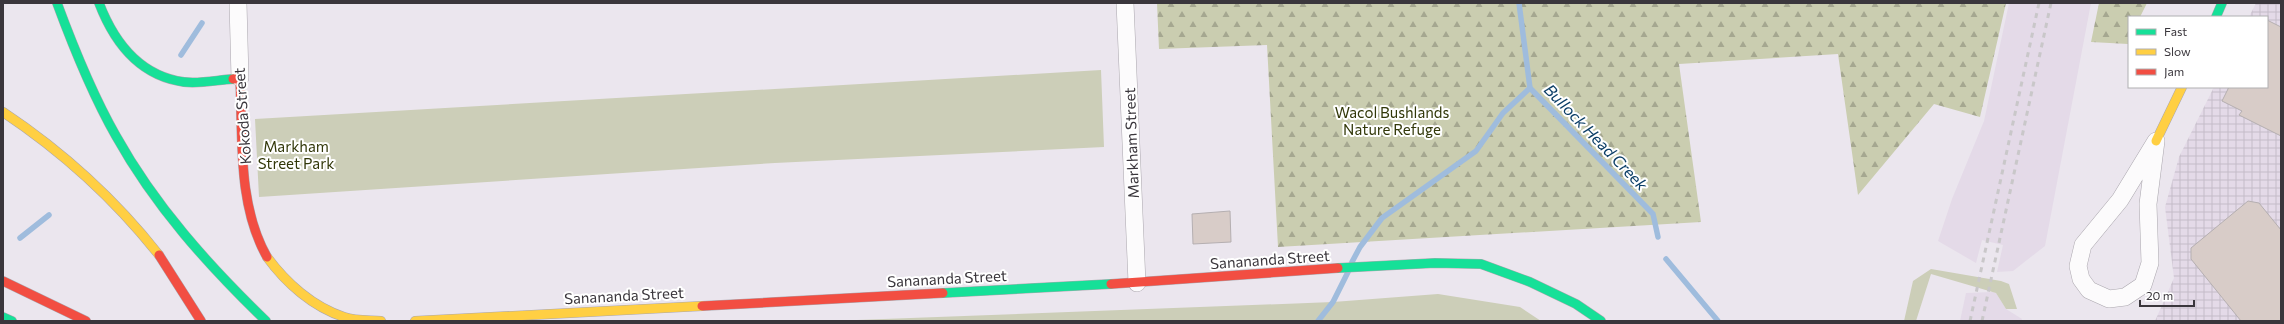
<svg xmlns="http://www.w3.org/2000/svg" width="2284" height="324" viewBox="0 0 2284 324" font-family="Commissioner,sans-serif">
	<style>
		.industrial { fill: url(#industrial-grid) }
		.built { fill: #e4dae8 }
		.forest { fill: url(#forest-firs) }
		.park { fill: #ccceb8 }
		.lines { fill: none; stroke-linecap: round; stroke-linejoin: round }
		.stream { stroke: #9fbcdd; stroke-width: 5.5 }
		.building { fill: #d8ccc8; stroke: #b5afb1 }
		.street-casing { stroke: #aba7ae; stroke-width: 18 }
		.fast-casing { stroke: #aba7ae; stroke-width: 10 }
		.slow-casing { stroke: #aba7ae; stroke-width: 10 }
		.jam-casing { stroke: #aba7ae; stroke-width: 10 }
		.street { stroke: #fcfbfc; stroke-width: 17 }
		.fast { stroke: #16e098; stroke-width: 9 }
		.slow { stroke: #ffcf43; stroke-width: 9 }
		.jam { stroke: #f24e42; stroke-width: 9 }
		.rail { stroke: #c9c7c9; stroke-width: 3; stroke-dasharray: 5 5; stroke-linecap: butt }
		.labels { text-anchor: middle; stroke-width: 4; stroke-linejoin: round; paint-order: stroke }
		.park-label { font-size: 15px; fill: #313708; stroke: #fff }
		.street-label { font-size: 15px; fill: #3a363c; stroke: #fff }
		.water-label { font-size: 16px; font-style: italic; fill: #0b3e67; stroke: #fff }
	</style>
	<defs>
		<pattern id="industrial-grid" width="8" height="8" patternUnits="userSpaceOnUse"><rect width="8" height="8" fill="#e4dae8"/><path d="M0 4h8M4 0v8" fill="none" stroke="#c4bcc8"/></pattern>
		<pattern id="forest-firs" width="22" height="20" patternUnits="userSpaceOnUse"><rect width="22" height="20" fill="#cacdb0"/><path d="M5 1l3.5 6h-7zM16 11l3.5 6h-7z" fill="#a5a790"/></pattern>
	</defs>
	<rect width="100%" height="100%" fill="#ebe6ee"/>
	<polygon class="industrial" points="2256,3 2281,3 2281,321 2155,321 2174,278 2165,207 2179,157 2214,87 2267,87 2267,17 2249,17"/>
	<g class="built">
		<polygon points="2009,3 2091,3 2045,246 2013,271 1997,272 2003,245 1982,240 1976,263 1938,241 1952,199 1984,121"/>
		<polygon points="1993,292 1996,293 2006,309 2022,319 2021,321 1960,321 1966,293"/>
	</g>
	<g class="forest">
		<polygon points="1157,3 2006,3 1980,117 1934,104 1858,195 1838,54 1679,64 1701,222 1278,247 1267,45 1159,49"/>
		<polygon points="2099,3 2147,3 2140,17 2129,17 2128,44 2091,42"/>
	</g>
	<g class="park">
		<polygon points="1101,70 1104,147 775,163 259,197 255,119"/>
		<polygon points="1931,269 2001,281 2009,284 2017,309 2006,309 1996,293 1931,274 1916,321 1904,321 1913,281"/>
		<polygon points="1438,294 1520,307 1541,321 830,321 1333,302"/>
	</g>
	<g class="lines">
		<g class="stream">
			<polyline points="1519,3 1530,88 1653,214 1658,237"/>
			<polyline points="181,55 202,23"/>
			<polyline points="20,238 49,215"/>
			<polyline points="1666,259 1718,321"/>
			<polyline points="1352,262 1360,247 1382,218 1476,151 1503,113 1530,88"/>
			<polyline points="1318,321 1333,302 1348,272"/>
		</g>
	</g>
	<g class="building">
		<polygon points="2267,20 2281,27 2281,136 2239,115 2242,111 2222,101 2229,87 2267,87"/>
		<polygon points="2248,201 2259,203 2281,230 2281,321 2241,321 2191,259 2191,248"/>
		<polygon points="1230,211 1231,242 1193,244 1192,214"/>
	</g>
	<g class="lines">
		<g class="street-casing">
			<g id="street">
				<polyline points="238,3 240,78"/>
				<polyline points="1125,3 1137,283"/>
				<polygon points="2156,141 2148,204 2150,263 2143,285 2125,297 2109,299 2089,290 2081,279 2078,266 2083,245 2120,200"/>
			</g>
		</g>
		<g class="fast-casing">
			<g id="fast">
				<path d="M57 3C74 49 92 94 116 136 155 206 208 265 266 321"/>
				<path d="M99 3C114 42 140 76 184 82 200 84 217 80 233 79"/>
				<polyline points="2216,17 2222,3"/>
				<polyline points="1338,268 1435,263 1481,264 1530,282 1576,304 1601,321"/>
				<polyline points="943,293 1111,284"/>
				<polyline points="3,317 12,321"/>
			</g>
		</g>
		<g class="slow-casing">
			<g id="slow">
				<path d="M3 112C63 152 114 198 159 255"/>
				<polyline points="2156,141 2182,87"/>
				<path d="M267 257C286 283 313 307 344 317 356 321 369 320 381 321"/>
				<polyline points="415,321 702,306"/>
			</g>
		</g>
		<g class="jam-casing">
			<g id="jam">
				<path d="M233 79 240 78C243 137 237 204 267 257"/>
				<polyline points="159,255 201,321"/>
				<polyline points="3,281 86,321"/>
				<polyline points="1111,284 1338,268"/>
				<polyline points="702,306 943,293"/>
			</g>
		</g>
		<use href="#street" class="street"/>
		<use href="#fast" class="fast"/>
		<use href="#slow" class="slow"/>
		<use href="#jam" class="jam"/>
		<g class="rail">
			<polyline points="1970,321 2039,3"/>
			<polyline points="1982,321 2051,3"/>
		</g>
	</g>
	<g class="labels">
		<g class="park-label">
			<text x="1392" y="118">Wacol Bushlands<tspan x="1392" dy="17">Nature Refuge</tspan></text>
			<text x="296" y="152">Markham<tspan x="296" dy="17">Street Park</tspan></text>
		</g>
		<g class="street-label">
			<text transform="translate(243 116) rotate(-94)" y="5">Kokoda Street</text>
			<text transform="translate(1132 143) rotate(-92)" y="5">Markham Street</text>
			<text transform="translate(1270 260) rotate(-4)" y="5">Sanananda Street</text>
			<text transform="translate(947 279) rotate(-3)" y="5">Sanananda Street</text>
			<text transform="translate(624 296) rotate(-3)" y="5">Sanananda Street</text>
		</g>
		<g class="water-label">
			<text transform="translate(1596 137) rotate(46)" y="6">Bullock Head Creek</text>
		</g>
	</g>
	<rect width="2284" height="324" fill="none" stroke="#3a363c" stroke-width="8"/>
	<rect x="2128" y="16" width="140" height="72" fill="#ffffff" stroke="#b0afb1"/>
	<rect x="2136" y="29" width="20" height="6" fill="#16e098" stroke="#b0afb1"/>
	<text x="2164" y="36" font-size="12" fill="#3a363c">Fast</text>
	<rect x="2136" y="49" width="20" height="6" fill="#ffcf43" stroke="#b0afb1"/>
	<text x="2164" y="56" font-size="12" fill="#3a363c">Slow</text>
	<rect x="2136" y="69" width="20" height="6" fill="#f24e42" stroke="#b0afb1"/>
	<text x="2164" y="76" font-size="12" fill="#3a363c">Jam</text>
	<path d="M2140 300v6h54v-6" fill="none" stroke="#3a363c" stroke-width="2"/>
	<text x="2146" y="300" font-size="12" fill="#3a363c" stroke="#ffffff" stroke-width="3" paint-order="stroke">20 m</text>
</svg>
